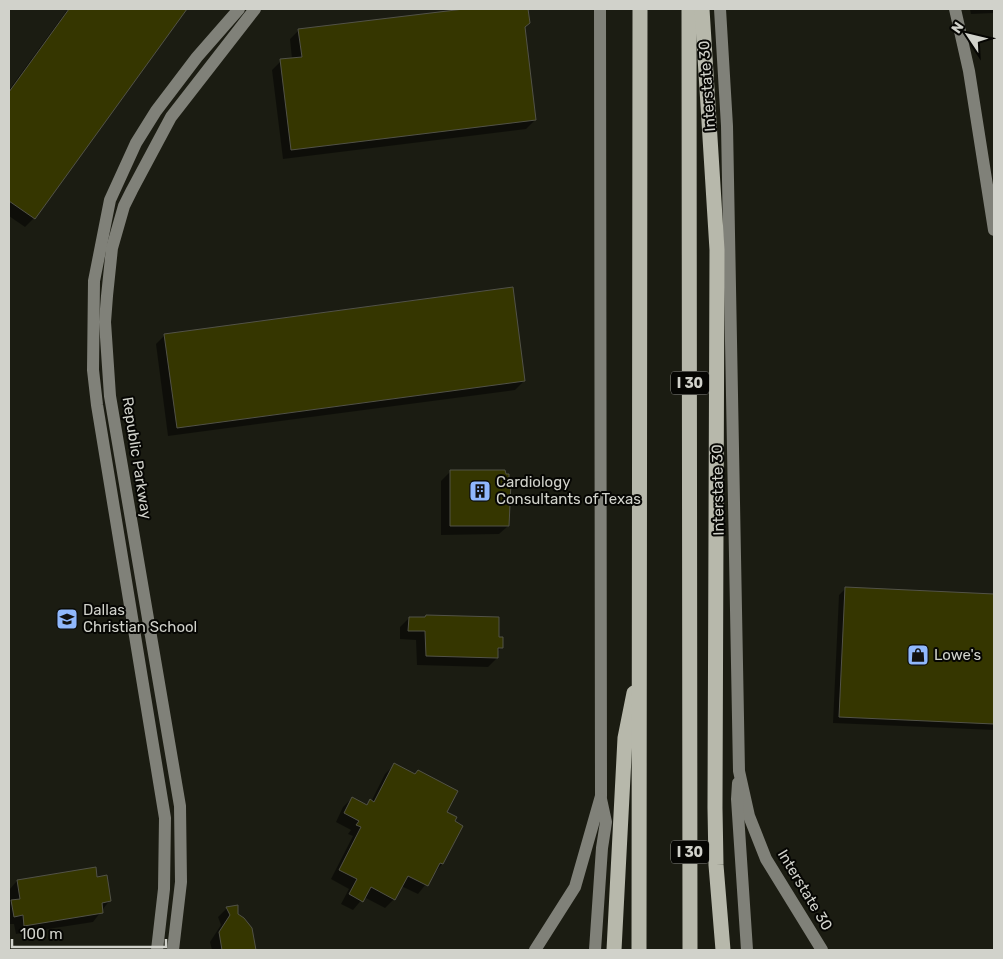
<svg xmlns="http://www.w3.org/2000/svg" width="1003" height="959" viewBox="0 0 1003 959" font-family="Rubik,sans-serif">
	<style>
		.shadow { fill: #0007 }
		.building { fill: #353600; stroke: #525247 }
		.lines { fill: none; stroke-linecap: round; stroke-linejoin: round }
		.secondary { stroke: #808179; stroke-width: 12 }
		.highway { stroke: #b7b8ab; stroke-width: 15 }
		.labels { text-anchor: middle; stroke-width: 4; stroke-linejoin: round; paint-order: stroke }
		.shield { fill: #060603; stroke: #94958f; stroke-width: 1 }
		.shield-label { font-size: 14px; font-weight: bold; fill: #d1d2cb }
		.street-label { font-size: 15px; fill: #d1d2cb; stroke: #060603 }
		.poi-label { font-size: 15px; fill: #d1d2cb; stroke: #060603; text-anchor: start }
	</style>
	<rect width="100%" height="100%" fill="#1b1c12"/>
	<g class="shadow">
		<polygon points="68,9 186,9 34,218 25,227 9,216 9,90"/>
		<polygon points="474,9 527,9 528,22 523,27 535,120 526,129 283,159 272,70 281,61 292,59 290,39 299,30"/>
		<polygon points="970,9 994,9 994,13 971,14"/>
		<polygon points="165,335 524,381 515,390 168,436 156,344"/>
		<polygon points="450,472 508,526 499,534 441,535 441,481"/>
		<polygon points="994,560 994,730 833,723 839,595 846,588 993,595"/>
		<polygon points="426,616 498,638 502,647 497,652 497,658 488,667 417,665 416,640 400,639 400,627 409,618 424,618"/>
		<polygon points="394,765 453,822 462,826 442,864 418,894 401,886 394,899 385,908 364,897 353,910 341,904 349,889 331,879 353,836 348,834 351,830 336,822 343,807 352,798 366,805 371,802 385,774"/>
		<polygon points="96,878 110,900 93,922 16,934 14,924 9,924 9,890 17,881"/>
		<polygon points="227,908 251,928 255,950 212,950 210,942 221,925 218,917"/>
	</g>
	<g class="building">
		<polygon points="69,9 187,9 35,219 9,201 9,92"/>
		<polygon points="464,9 528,9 530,23 525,27 536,120 291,150 280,59 302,57 298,29"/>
		<polygon points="513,287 525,381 177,428 164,334"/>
		<polygon points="450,470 505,470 506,474 509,474 509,482 511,482 509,526 450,526"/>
		<polygon points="845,587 994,594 994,724 839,717"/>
		<polygon points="426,615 499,617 499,637 503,637 503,648 498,648 498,658 426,656 425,631 408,631 409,617 425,617"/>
		<polygon points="394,763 415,774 418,770 458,791 447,812 457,817 455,821 463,826 443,864 440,863 428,886 408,876 395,900 371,887 363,902 349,894 357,879 339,870 361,827 356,825 359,821 344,813 352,797 367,805 370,799 374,802"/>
		<polygon points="96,867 97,877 107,875 111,901 102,903 103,913 24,926 23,915 14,917 11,900 20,899 17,880"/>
		<polygon points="238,905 238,914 244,918 252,928 256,950 222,950 219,932 230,915 226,907"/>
	</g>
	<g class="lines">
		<g class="secondary">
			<polyline points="720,9 727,126 739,771 749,816 766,859 822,950"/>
			<polyline points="955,9 969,71 994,230"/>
			<polyline points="738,783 737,799 747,950"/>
			<polyline points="157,950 164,889 165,818 97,405 93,370 94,281 110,200 136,143 156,111 197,57 239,9"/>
			<polyline points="173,950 181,882 180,806 110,396 105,322 107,296 112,248 124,206 132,190 171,117 255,9"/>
			<polyline points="535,950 575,887 601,796 600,9"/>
			<polyline points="595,950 602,848 606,822 601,799"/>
		</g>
		<g class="highway">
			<polyline points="689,9 690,950"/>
			<polyline points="702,9 717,250 715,808 716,865 723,950"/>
			<polyline points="614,950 625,738 634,693"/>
			<polyline points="639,950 640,9"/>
		</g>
	</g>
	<defs>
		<g id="building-square" transform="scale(1.125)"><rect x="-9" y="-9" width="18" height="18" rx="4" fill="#90b8fd" stroke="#060603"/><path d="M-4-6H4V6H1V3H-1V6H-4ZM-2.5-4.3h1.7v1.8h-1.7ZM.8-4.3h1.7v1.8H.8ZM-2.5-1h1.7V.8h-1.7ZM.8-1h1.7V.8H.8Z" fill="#111"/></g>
		<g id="school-square" transform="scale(1.125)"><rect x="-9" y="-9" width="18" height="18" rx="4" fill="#90b8fd" stroke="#060603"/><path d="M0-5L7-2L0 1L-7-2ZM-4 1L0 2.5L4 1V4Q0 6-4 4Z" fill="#111"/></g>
		<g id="shop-square" transform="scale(1.125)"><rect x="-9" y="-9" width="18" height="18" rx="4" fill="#90b8fd" stroke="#060603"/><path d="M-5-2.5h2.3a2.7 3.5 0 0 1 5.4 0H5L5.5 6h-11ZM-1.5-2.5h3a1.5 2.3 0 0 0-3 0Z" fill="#111"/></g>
	</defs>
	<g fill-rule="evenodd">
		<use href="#building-square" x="480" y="491"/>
		<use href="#school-square" x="67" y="619"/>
		<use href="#shop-square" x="918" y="655"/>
	</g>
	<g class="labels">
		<g class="shield">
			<rect x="671" y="371.5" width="38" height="23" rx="4"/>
			<rect x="671" y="840.5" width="38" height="23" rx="4"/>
		</g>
		<g class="shield-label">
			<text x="690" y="388">I 30</text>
			<text x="690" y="857">I 30</text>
		</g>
		<g class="street-label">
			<text transform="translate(707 86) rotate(-94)" y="5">Interstate 30</text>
			<text transform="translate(137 458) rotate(81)" y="5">Republic Parkway</text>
			<text transform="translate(718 490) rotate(-91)" y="5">Interstate 30</text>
			<text transform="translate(805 890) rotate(59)" y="5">Interstate 30</text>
		</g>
		<g class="poi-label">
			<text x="496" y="487">Cardiology<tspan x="496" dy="17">Consultants of Texas</tspan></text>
			<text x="83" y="615">Dallas<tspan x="83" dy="17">Christian School</tspan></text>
			<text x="934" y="660">Lowe's</text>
		</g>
	</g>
	<rect width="1003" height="959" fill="none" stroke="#d1d2cb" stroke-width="20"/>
	<g transform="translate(968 35) rotate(305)" stroke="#060603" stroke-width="4" paint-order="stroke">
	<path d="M0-4L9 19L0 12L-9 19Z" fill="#d1d2cb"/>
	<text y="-8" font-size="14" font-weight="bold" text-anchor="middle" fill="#d1d2cb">N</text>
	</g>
	<path d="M12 939v8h154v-8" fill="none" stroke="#d1d2cb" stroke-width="2.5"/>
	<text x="20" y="939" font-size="15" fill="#d1d2cb" stroke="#060603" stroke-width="4" paint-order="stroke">100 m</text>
</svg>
